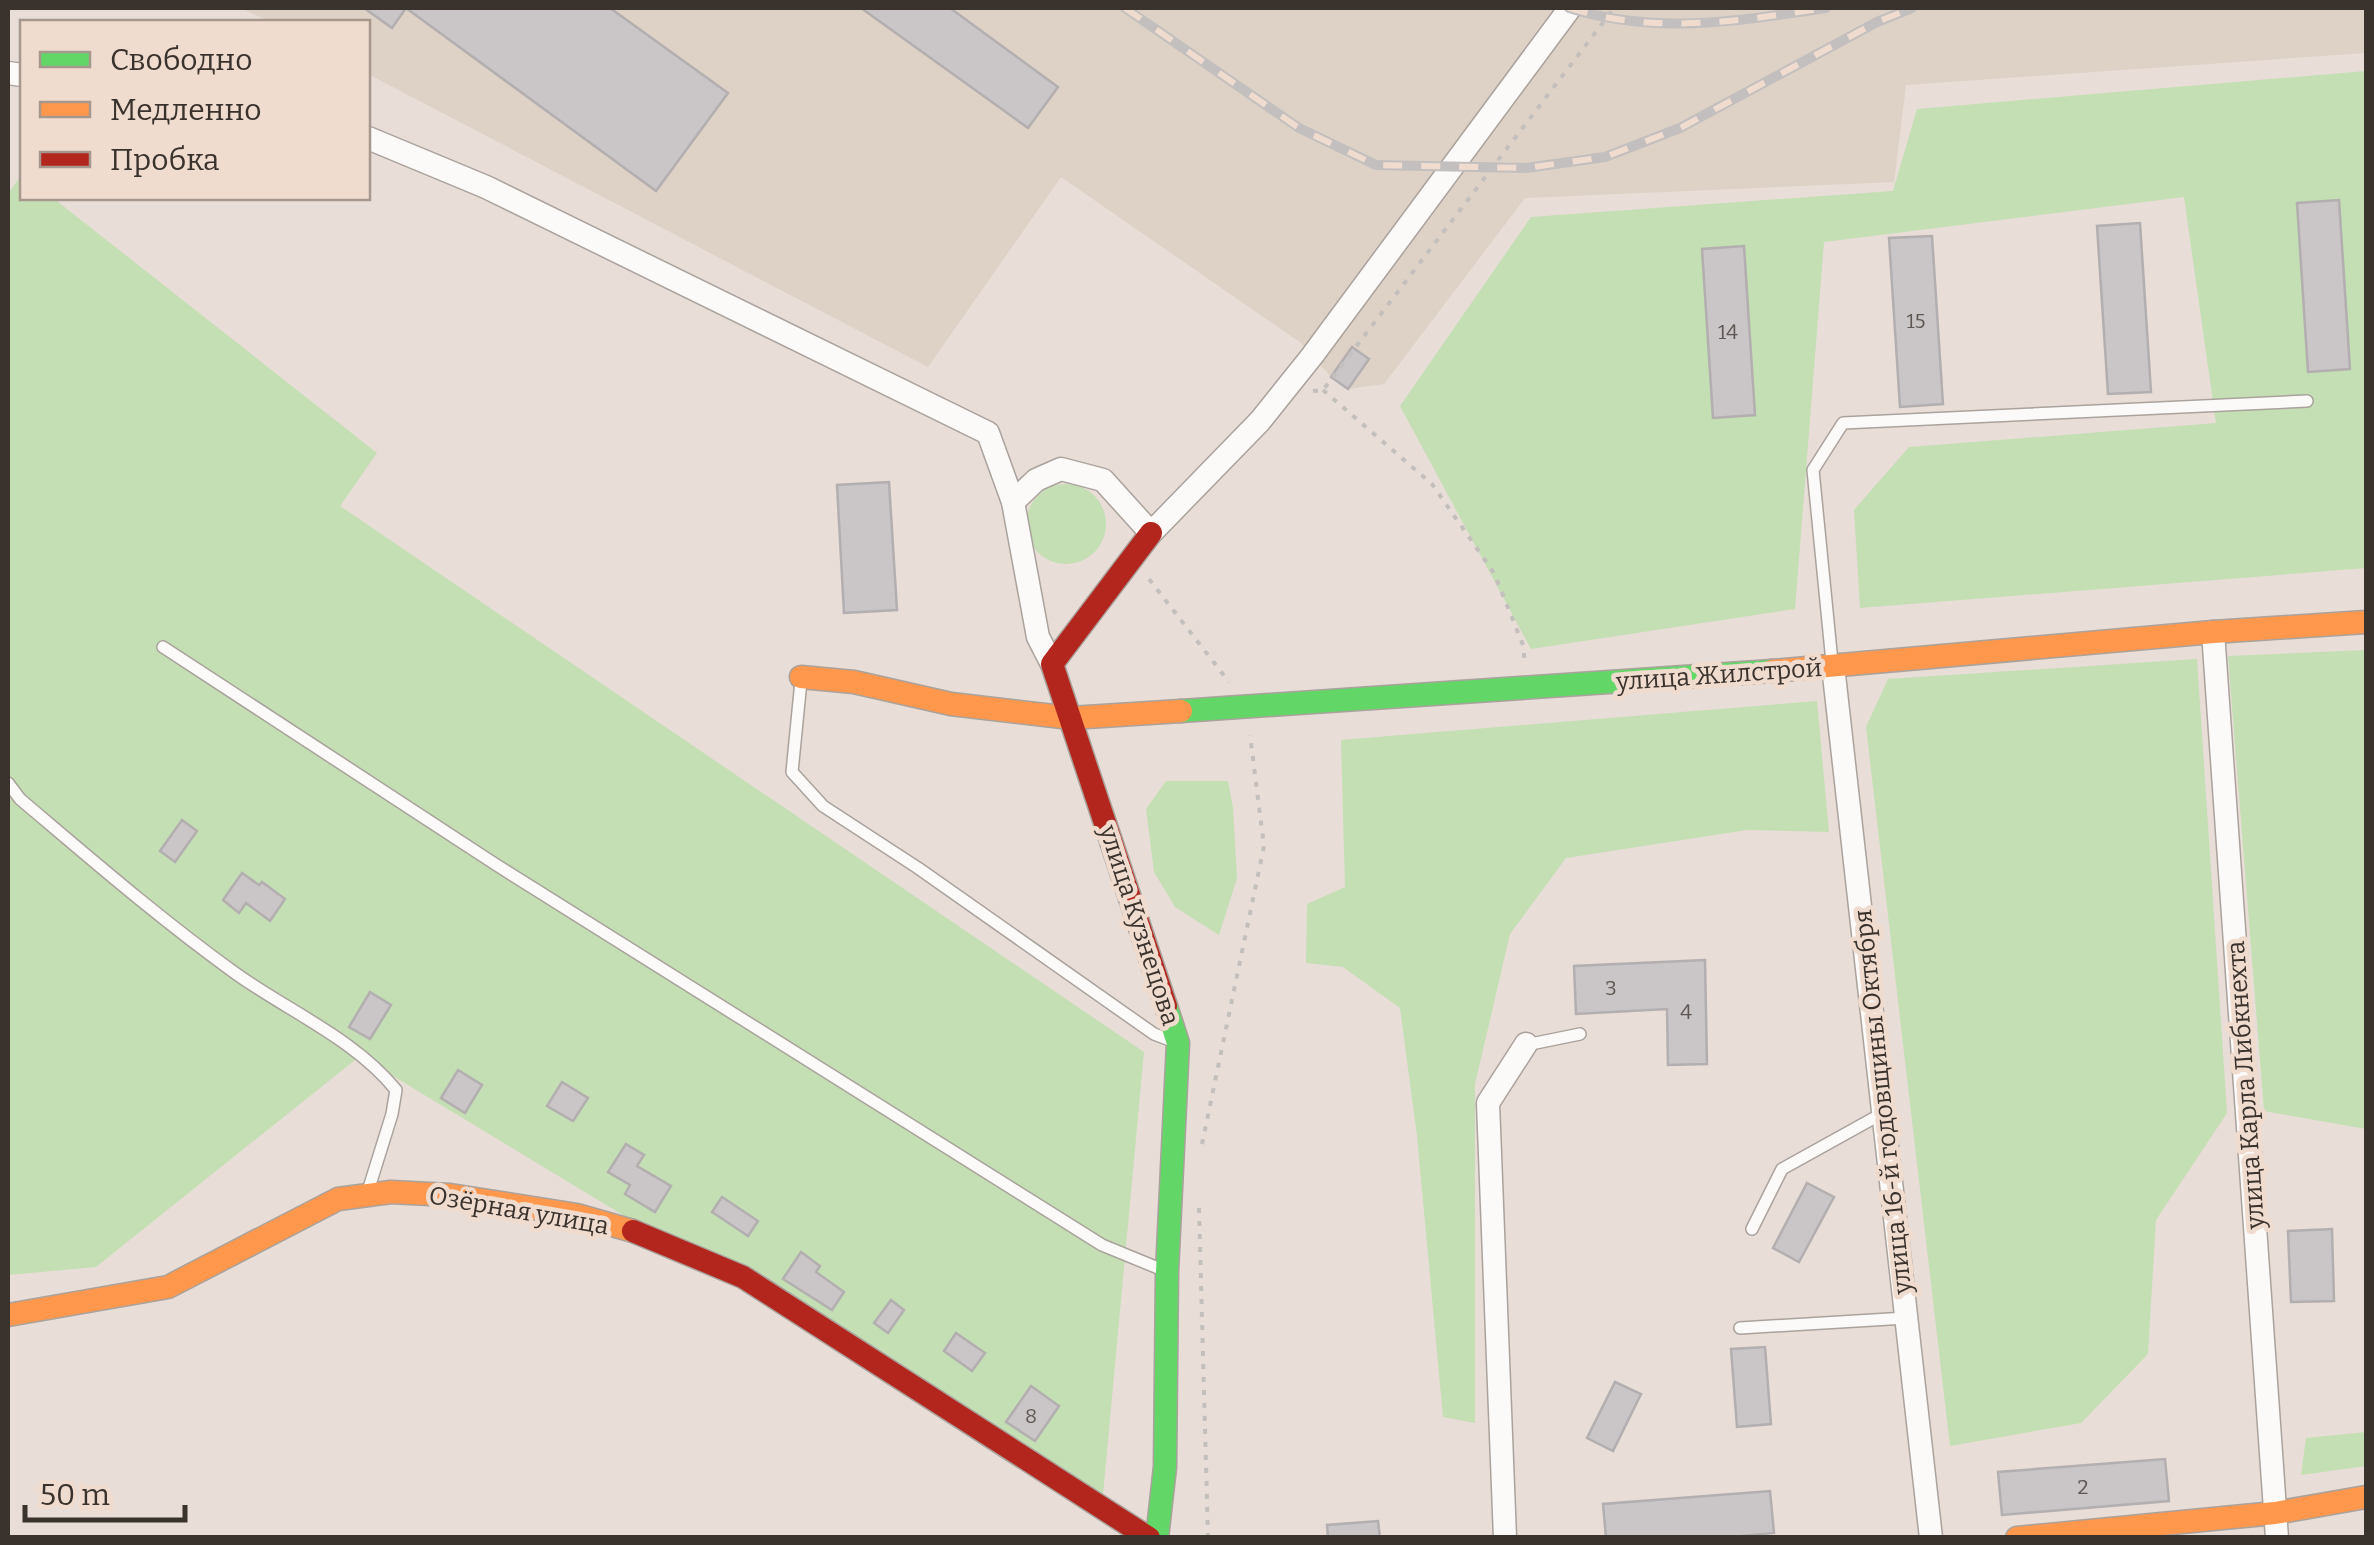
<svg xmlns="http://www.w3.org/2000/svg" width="2374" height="1545" viewBox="0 0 2374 1545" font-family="Bitter,serif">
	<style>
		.industrial { fill: #ded1c5 }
		.green { fill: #c3dfb3 }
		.building { fill: #cac5c6; stroke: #b3aeaf; stroke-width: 2.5 }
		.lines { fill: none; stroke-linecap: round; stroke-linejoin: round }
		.lane-casing { stroke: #aaa29c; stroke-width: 14 }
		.street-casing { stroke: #aaa29c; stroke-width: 25 }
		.fast-casing { stroke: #aaa29c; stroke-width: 25 }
		.slow-casing { stroke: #aaa29c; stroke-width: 25 }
		.jam-casing { stroke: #aaa29c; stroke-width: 25 }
		.path { stroke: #c3bfbd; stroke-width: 4; stroke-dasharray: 5 8; stroke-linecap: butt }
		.lane { stroke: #fcfaf9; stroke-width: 11 }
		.street { stroke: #fcfaf9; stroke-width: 22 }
		.fast { stroke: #63d668; stroke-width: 22 }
		.slow { stroke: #ff974d; stroke-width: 22 }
		.jam { stroke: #b3261e; stroke-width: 22 }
		.rail-casing { stroke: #c2bfbe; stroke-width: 10 }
		.rail { stroke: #f0dccf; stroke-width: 6; stroke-dasharray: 19; stroke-linecap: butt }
		.labels { text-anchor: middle; stroke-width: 9; stroke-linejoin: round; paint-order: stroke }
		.number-label { font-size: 20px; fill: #5e5753 }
		.street-label { font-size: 25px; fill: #3a322d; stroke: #f0dccf }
	</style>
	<rect width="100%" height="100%" fill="#e8ddd7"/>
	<polygon class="industrial" points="241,8 2366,8 2366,53 1906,85 1894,182 1525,198 1384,384 1348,389 1331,377 1301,343 1061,177 928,367 368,74 368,22 270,22"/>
	<g class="green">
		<polygon points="2366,71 2366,568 1860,608 1854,510 1909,447 2216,423 2184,197 1824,242 1795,609 1531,649 1400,406 1531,217 1893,191 1917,109"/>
		<polygon points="22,174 22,198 53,198 377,453 340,506 1144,1052 1102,1505 360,1056 96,1267 8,1275 8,194"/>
		<circle cx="1066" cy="524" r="40"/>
		<polygon points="2366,650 2366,1129 2264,1111 2228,656"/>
		<polygon points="2197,659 2227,1113 2156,1220 2148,1354 2081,1423 1950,1446 1866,727 1888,679"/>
		<polygon points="1817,701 1829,832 1747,830 1566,858 1510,934 1475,1084 1475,1423 1443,1417 1417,1136 1400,1008 1343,967 1306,963 1307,904 1345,887 1341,740"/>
		<polygon points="1166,781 1228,781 1233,808 1237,878 1219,935 1175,907 1154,872 1146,809"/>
		<polygon points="2366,1432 2366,1466 2301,1475 2306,1438"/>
	</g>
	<g class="building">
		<polygon points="364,8 610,8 728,93 656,191 406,8 392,28"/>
		<polygon points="861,8 950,8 1058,87 1028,128"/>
		<polygon points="2339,200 2350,369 2308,372 2297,203"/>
		<polygon points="2140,223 2151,392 2108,394 2097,226"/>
		<polygon points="1932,236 1943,404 1900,407 1889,238"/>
		<polygon points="1744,246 1755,415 1713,418 1702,249"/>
		<polygon points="1352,347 1369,359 1348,389 1331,377"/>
		<polygon points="889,482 897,610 844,613 837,485"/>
		<polygon points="182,820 197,831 175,862 160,851"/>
		<polygon points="242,873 259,885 262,882 285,899 270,921 246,903 239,913 223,900"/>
		<polygon points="1705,960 1707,1064 1668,1065 1667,1009 1576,1014 1574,966"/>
		<polygon points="370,992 391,1005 370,1039 349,1027"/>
		<polygon points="458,1070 482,1085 465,1113 441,1098"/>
		<polygon points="562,1082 588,1098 573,1121 547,1106"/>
		<polygon points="626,1144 644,1155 637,1166 671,1186 655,1212 625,1194 630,1185 608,1172"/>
		<polygon points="1807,1183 1834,1197 1799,1262 1773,1248"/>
		<polygon points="722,1197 758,1221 748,1236 712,1212"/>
		<polygon points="2332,1229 2334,1301 2291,1302 2288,1231"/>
		<polygon points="801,1252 820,1266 816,1272 844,1292 832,1310 783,1279"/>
		<polygon points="891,1300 904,1310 888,1333 874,1323"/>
		<polygon points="956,1333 985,1353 972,1371 944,1351"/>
		<polygon points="1765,1347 1771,1424 1737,1427 1731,1349"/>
		<polygon points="1615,1382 1641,1394 1613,1451 1587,1438"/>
		<polygon points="1031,1386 1059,1406 1035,1441 1006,1422"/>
		<polygon points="2165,1459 2169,1501 2002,1515 1998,1472"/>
		<polygon points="1770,1491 1774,1533 1722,1538 1606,1538 1603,1504"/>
		<polygon points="1378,1521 1380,1538 1328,1538 1327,1525"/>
	</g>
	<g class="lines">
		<g class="lane-casing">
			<g id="lane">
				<polyline points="163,647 495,864 1102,1245 1163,1270"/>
				<polyline points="1832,662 1813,470 1843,423 2307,401"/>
				<polyline points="801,681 792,772 823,806 918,868 1154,1034 1170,1040"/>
				<path d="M8 783 20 799C91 859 160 919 235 973 288 1011 355 1039 396 1090L392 1114 368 1191"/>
				<polyline points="1526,1045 1580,1034"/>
				<polyline points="1752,1229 1782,1169 1883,1113"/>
				<polyline points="1740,1328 1906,1318"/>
			</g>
		</g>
		<g class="street-casing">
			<g id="street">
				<polyline points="8,73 22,75"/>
				<polyline points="368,138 486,187 988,433 1013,502 1038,637 1052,664"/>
				<polyline points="1013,502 1036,480 1061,469 1103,480 1151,533 1260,421 1312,356 1570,8"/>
				<polyline points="2213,632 2277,1538"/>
				<polyline points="1833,666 1931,1538"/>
				<polyline points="1505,1538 1488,1103 1526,1044"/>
			</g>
		</g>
		<g class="fast-casing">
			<g id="fast">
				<polyline points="1181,711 1772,671"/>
				<polyline points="1157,1538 1165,1467 1167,1272 1178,1043 1166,1006"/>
			</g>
		</g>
		<g class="slow-casing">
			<g id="slow">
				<polyline points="1772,671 2213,632 2366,622"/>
				<polyline points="801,677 854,682 951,704 1071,718 1181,711"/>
				<polyline points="8,1315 168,1287 338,1199 391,1192 450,1195 577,1215 633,1231"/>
				<polyline points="2017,1538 2275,1513 2366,1497"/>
			</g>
		</g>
		<g class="jam-casing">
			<g id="jam">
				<polyline points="1151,533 1052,664 1166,1006"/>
				<polyline points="633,1231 743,1277 1149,1538"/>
			</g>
		</g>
		<g class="path">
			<polyline points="1323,390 1432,484 1494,573 1523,645 1525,665"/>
			<polyline points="1313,391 1323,390 1614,8"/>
			<polyline points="1149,579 1229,682"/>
			<polyline points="1202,1144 1264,846 1250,735"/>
			<polyline points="1199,1208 1208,1538"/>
		</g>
		<use href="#lane" class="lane"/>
		<use href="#street" class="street"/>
		<use href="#fast" class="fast"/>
		<use href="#slow" class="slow"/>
		<use href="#jam" class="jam"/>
		<g class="rail-casing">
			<g id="rail">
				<polyline points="1125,8 1299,128 1376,165 1526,168 1605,157 1680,128 1877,22 1912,8"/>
				<path d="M1569 8C1655 35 1739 21 1826 8"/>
			</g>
		</g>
		<use href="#rail" class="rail"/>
	</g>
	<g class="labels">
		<g class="number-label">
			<text x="1916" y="328">15</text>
			<text x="1728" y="339">14</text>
			<text x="1611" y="995">3</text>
			<text x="1686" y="1019">4</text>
			<text x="1031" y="1423">8</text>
			<text x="2083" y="1494">2</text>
		</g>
		<g class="street-label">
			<text transform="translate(1719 674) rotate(-4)" y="9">улица Жилстрой</text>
			<text transform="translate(1140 925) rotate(72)" y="9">улица Кузнецова</text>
			<text transform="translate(2245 1085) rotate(-94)" y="9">улица Карла Либкнехта</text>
			<text transform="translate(1882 1102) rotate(-96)" y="9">улица 16-й годовщины Октября</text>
			<text transform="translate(519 1210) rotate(10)" y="9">Озёрная улица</text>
		</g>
	</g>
	<rect width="2374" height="1545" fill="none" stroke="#3a322d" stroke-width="20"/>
	<rect x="20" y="20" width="350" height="180" fill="#f0dccf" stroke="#a7988e" stroke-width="2.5"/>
	<rect x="40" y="52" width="50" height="15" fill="#63d668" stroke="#a7988e" stroke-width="2.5"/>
	<text x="110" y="70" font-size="30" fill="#3a322d">Свободно</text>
	<rect x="40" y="102" width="50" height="15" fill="#ff974d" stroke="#a7988e" stroke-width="2.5"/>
	<text x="110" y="120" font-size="30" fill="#3a322d">Медленно</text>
	<rect x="40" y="152" width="50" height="15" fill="#b3261e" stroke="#a7988e" stroke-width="2.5"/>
	<text x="110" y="170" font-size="30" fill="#3a322d">Пробка</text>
	<path d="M25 1505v15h160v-15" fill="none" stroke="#3a322d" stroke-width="5"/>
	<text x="40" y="1505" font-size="30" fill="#3a322d" stroke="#f0dccf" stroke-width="8" paint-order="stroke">50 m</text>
</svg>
